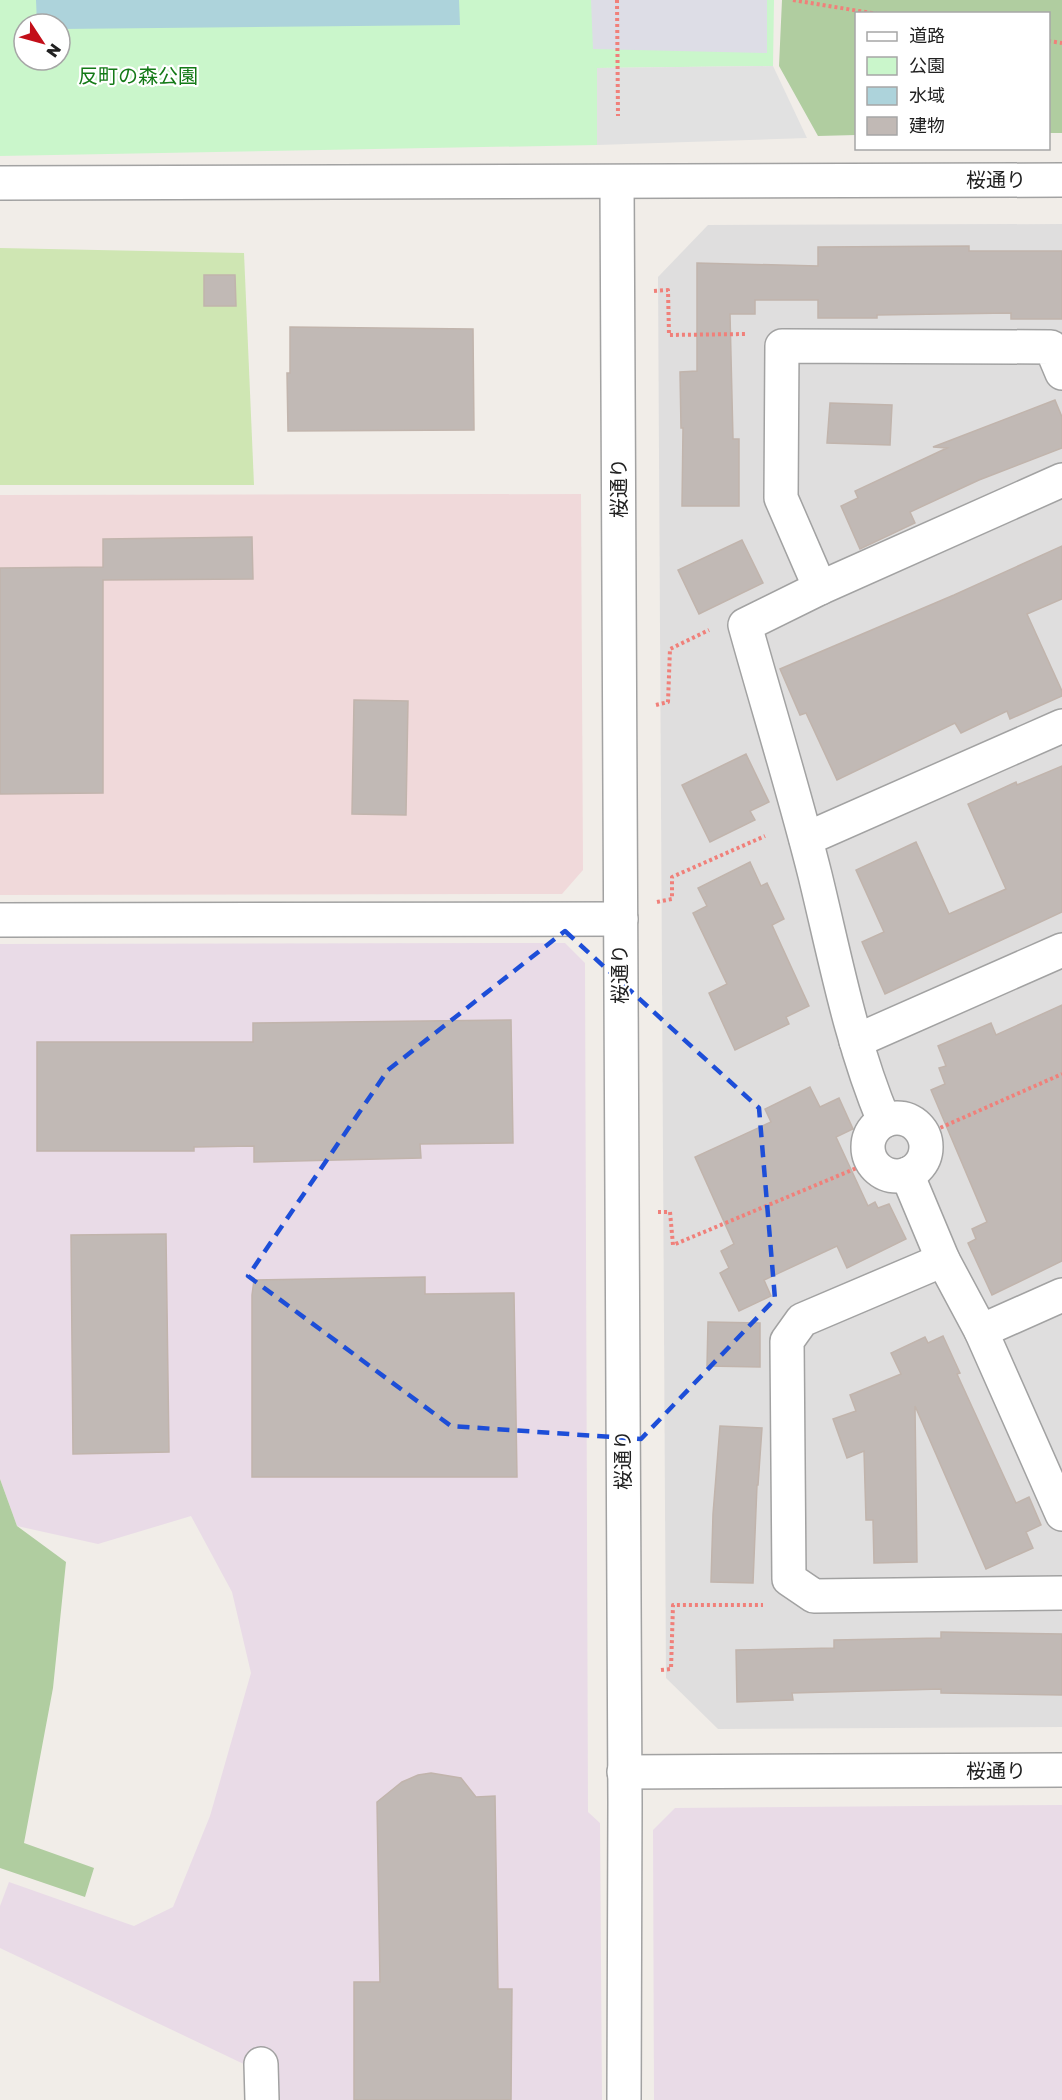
<svg xmlns="http://www.w3.org/2000/svg" width="1062" height="2100" viewBox="0 0 1062 2100" font-family="'Golos Text','Noto Sans JP',sans-serif">
	<style>
		.residential { fill: #dfdede }
		.commercial { fill: #f0d9da }
		.industrial { fill: #e9dbe7 }
		.grass { fill: #cfe6b3 }
		.forest { fill: #b0cda0 }
		.park { fill: #caf6cb; fill-rule: evenodd }
		.parking { fill: #e1e1e1 }
		.plaza { fill: #dddde6 }
		.water { fill: #add3db }
		.building { fill: #c1b9b5; stroke: #c1b4ac; stroke-width: 1.5 }
		.lines { fill: none; stroke-linecap: round; stroke-linejoin: round }
		.minor-casing { stroke: #a2a2a2; stroke-width: 36 }
		.tertiary-casing { stroke: #a2a2a2; stroke-width: 36 }
		.path { stroke: #f0807a; stroke-width: 4; stroke-dasharray: 3 3; stroke-linecap: butt }
		.minor { stroke: #fff; stroke-width: 33 }
		.tertiary { stroke: #fff; stroke-width: 33 }
		.marked { fill: none; stroke: #1d4ed8; stroke-width: 4.5; stroke-dasharray: 12 8; stroke-linejoin: round }
		.labels { text-anchor: middle; stroke-width: 4.5; stroke-linejoin: round; paint-order: stroke }
		.park-label { font-size: 20px; fill: #147a17; stroke: #fff }
		.street-label { font-size: 20px; fill: #212121; stroke: #fff }
	</style>
	<rect width="100%" height="100%" fill="#f1ede8"/>
	<polygon class="residential" points="1062,224 1062,1727 718,1729 666,1678 658,277 708,225"/>
	<polygon class="commercial" points="581,494 583,870 562,894 0,895 0,495"/>
	<g class="industrial">
		<polygon points="565,943 585,963 588,1812 600,1823 602,2100 271,2100 250,2067 0,1948 0,1906 9,1882 134,1926 173,1907 210,1816 251,1673 232,1592 191,1516 98,1544 17,1526 0,1479 0,944"/>
		<polygon points="1062,1805 1062,2100 654,2100 653,1830 675,1808"/>
	</g>
	<polygon class="grass" points="0,248 244,253 254,485 0,485"/>
	<g class="forest">
		<polygon points="782,0 1062,0 1062,133 1049,133 1048,14 856,14 856,135 818,136 779,66"/>
		<polygon points="0,1479 17,1526 66,1562 53,1688 24,1843 94,1868 85,1897 0,1868"/>
	</g>
	<path class="park" d="M0 0H774L773 66 598 68 597 145 0 156ZM24 24H60V60H24Z"/>
	<polygon class="parking" points="773,66 807,138 597,145 597,68"/>
	<polygon class="plaza" points="591,0 767,0 767,53 593,49"/>
	<polygon class="water" points="36,0 459,0 460,25 60,29 60,24 37,24"/>
	<g class="building">
		<polygon points="969,246 969,251 1062,251 1062,319 1011,319 1011,313 877,315 877,318 818,318 818,300 755,300 755,314 730,314 733,439 739,439 739,506 682,506 683,428 681,428 680,372 697,371 697,263 818,266 818,247"/>
		<polygon points="204,275 235,275 236,306 204,306"/>
		<polygon points="290,327 473,329 474,430 288,431 287,373 290,373"/>
		<polygon points="1055,400 1062,417 1062,448 979,480 910,512 915,523 860,549 841,506 858,498 855,491 947,448 933,447"/>
		<polygon points="830,403 892,405 890,445 827,443"/>
		<polygon points="252,537 253,579 103,580 103,793 0,794 0,568 103,567 103,539"/>
		<polygon points="742,540 763,583 699,614 678,570"/>
		<polygon points="1062,546 1062,599 1027,614 1062,691 1062,696 1010,719 1007,711 961,733 955,723 837,780 806,713 800,715 780,669 954,595"/>
		<polygon points="354,700 408,701 406,815 352,814"/>
		<polygon points="746,754 769,802 750,811 755,820 710,842 682,785"/>
		<polygon points="1062,766 1062,912 885,994 862,942 884,932 856,870 916,842 949,914 1006,889 968,804 1016,782 1017,785"/>
		<polygon points="750,862 761,886 767,883 784,919 772,925 809,1006 786,1017 789,1024 735,1050 709,993 727,984 693,913 707,906 698,888"/>
		<polygon points="1062,1005 1062,1261 992,1295 968,1243 976,1239 972,1229 987,1222 931,1090 945,1084 939,1068 946,1066 938,1046 991,1023 996,1035"/>
		<polygon points="511,1020 513,1143 420,1144 421,1158 254,1162 254,1146 194,1147 194,1151 37,1151 37,1042 253,1042 253,1023"/>
		<polygon points="810,1087 820,1107 839,1098 853,1129 836,1137 868,1206 875,1202 878,1208 889,1204 906,1239 847,1268 837,1246 764,1280 771,1296 739,1311 720,1273 729,1268 721,1251 734,1244 695,1157 771,1122 765,1109"/>
		<polygon points="166,1234 169,1452 73,1454 71,1235"/>
		<polygon points="425,1277 425,1294 514,1293 517,1477 252,1477 252,1295 254,1280"/>
		<polygon points="708,1322 760,1323 760,1367 707,1366"/>
		<polygon points="943,1336 960,1373 957,1374 1016,1503 1029,1497 1041,1525 1026,1532 1033,1548 986,1569 915,1406 917,1562 874,1563 873,1520 866,1520 864,1451 847,1458 833,1419 856,1411 850,1395 901,1374 891,1353 925,1337 928,1343"/>
		<polygon points="720,1426 762,1428 758,1485 757,1485 753,1583 711,1582 713,1514"/>
		<polygon points="941,1632 1062,1634 1062,1695 941,1693 941,1689 792,1693 793,1700 737,1702 736,1650 834,1648 834,1640 941,1638"/>
		<polygon points="431,1773 461,1778 476,1797 495,1796 498,1989 512,1989 511,2100 354,2100 354,1982 380,1982 377,1802 402,1782 418,1775"/>
	</g>
	<g class="lines">
		<g class="minor-casing">
			<g id="minor">
				<polyline points="820,588 781,498 782,346 1051,347 1062,373"/>
				<polyline points="806,839 1062,726"/>
				<polyline points="856,1041 1062,950"/>
				<circle cx="897" cy="1147" r="29"/>
				<path d="M884 1121C851 1043 835 957 815 875 794 791 768 708 745 625L820 588 1062 480"/>
				<polyline points="907,1174 943,1260 981,1331 1062,1514"/>
				<polyline points="943,1260 802,1320 787,1341 789,1579 814,1596 1062,1593"/>
				<polyline points="981,1331 1062,1295"/>
				<polyline points="261,2064 262,2100"/>
			</g>
		</g>
		<g class="tertiary-casing">
			<g id="tertiary">
				<polyline points="0,183 1062,180"/>
				<polyline points="617,183 625,1803 624,2100"/>
				<polyline points="0,920 621,919"/>
				<polyline points="624,1772 1062,1770"/>
			</g>
		</g>
		<g class="path">
			<polyline points="617,0 618,116"/>
			<polyline points="793,0 877,14"/>
			<polyline points="1048,41 1062,43"/>
			<polyline points="654,291 668,290 669,335 747,334"/>
			<polyline points="656,705 668,702 670,649 709,630"/>
			<polyline points="657,902 672,899 672,877 765,836"/>
			<polyline points="924,1135 1062,1074"/>
			<polyline points="658,1212 670,1212 673,1245 871,1162"/>
			<polyline points="661,1670 671,1669 673,1605 763,1605"/>
		</g>
		<use href="#minor" class="minor"/>
		<use href="#tertiary" class="tertiary"/>
	</g>
	<path class="marked" d="M565 931 759 1108 775 1299 641 1439 451 1426 248 1276 388 1070Z"/>
	<g class="labels">
		<g class="park-label">
			<text x="138" y="83">反町の森公園</text>
		</g>
		<g class="street-label">
			<text x="996" y="187">桜通り</text>
			<text transform="translate(619 488) rotate(-90)" y="7">桜通り</text>
			<text transform="translate(620 974) rotate(-90)" y="7">桜通り</text>
			<text transform="translate(623 1460) rotate(-90)" y="7">桜通り</text>
			<text x="996" y="1778">桜通り</text>
		</g>
	</g>
	<rect x="855" y="12" width="195" height="138" fill="#ffffff" stroke="#a6a6a6" stroke-width="1.5"/>
	<rect x="867" y="32" width="30" height="9" fill="#ffffff" stroke="#a6a6a6" stroke-width="1.5"/>
	<text x="909" y="42" font-size="18" fill="#212121">道路</text>
	<rect x="867" y="57" width="30" height="18" fill="#caf6cb" stroke="#a6a6a6" stroke-width="1.5"/>
	<text x="909" y="72" font-size="18" fill="#212121">公園</text>
	<rect x="867" y="87" width="30" height="18" fill="#add3db" stroke="#a6a6a6" stroke-width="1.5"/>
	<text x="909" y="102" font-size="18" fill="#212121">水域</text>
	<rect x="867" y="117" width="30" height="18" fill="#c1b9b5" stroke="#a6a6a6" stroke-width="1.5"/>
	<text x="909" y="132" font-size="18" fill="#212121">建物</text>
	<g transform="translate(42 42) rotate(126)"><circle r="28" fill="#ffffff" stroke="#a6a6a6" stroke-width="1.5"/>
	<path d="M0-4.5L10 22L0 15L-10 22Z" fill="#c30f19"/>
	<text y="-9" font-size="16" font-weight="bold" text-anchor="middle" fill="#212121">N</text>
	</g>
</svg>
